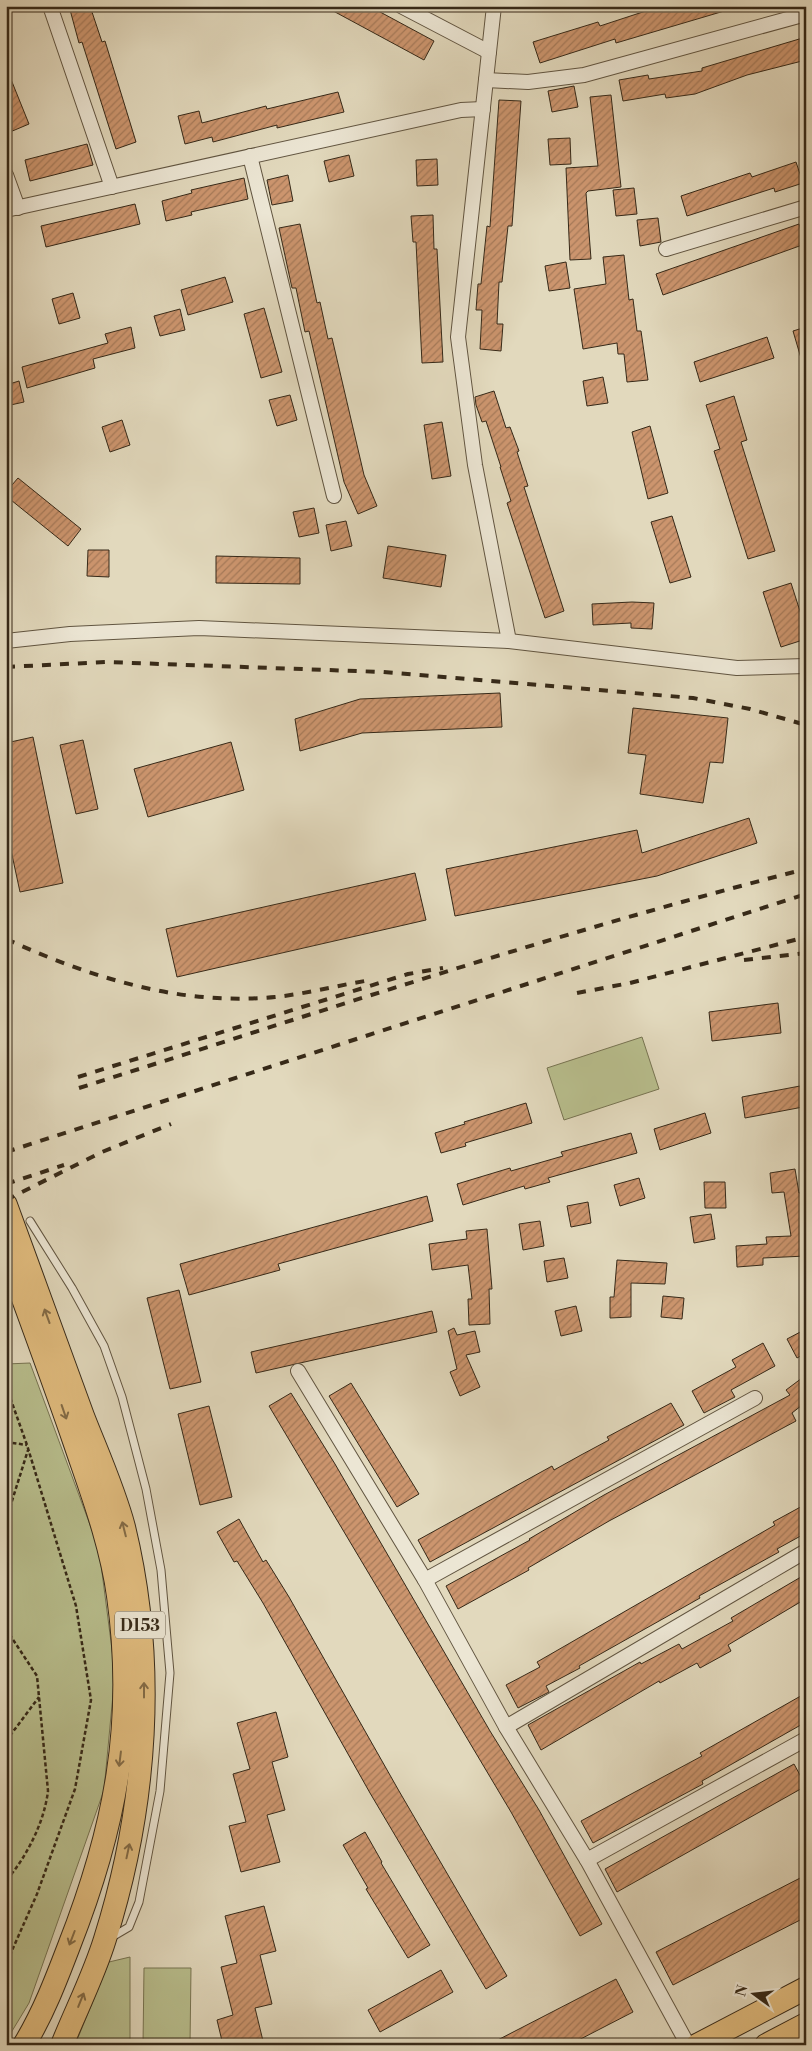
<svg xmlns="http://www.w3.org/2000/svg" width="812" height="2051" viewBox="0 0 812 2051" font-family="'Libre Bodoni',serif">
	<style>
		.grass { fill: #b8be8d; stroke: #777452 }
		.building { fill: url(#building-hatch); stroke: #362918 }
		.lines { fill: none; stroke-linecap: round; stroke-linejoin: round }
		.service-casing { stroke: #615541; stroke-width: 9 }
		.minor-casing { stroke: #615541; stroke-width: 16 }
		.primary-casing { stroke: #362918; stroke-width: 24 }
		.path { stroke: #362918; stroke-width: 2.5; stroke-dasharray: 4 2.5; stroke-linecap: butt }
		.service { stroke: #ece6d4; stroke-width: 7 }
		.minor { stroke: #ece6d4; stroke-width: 14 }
		.primary { stroke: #e1bc7e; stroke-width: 22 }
		.rail { stroke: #362918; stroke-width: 4; stroke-dasharray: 9 9; stroke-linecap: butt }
		.oneway { stroke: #836b46 }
		.labels { text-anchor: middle; stroke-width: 5; stroke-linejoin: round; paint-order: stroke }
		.shield { fill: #ece6d4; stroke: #6d6250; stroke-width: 1 }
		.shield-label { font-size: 16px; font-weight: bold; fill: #362918 }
	</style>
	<defs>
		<pattern id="building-hatch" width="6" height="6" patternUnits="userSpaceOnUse" patternTransform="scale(1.25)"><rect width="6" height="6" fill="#cc956e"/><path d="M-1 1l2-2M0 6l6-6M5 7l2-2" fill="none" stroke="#a67a59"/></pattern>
	</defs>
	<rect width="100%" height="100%" fill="#e2d9bd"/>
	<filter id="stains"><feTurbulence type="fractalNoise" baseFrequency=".004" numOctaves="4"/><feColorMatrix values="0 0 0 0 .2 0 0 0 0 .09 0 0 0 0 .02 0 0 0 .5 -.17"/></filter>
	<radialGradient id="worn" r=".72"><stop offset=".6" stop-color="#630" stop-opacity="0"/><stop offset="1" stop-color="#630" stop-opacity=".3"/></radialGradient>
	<g class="grass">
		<polygon points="642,1037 659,1089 564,1120 547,1068"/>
		<polygon points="30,1363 99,1549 115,1673 104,1790 29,2003 6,2041 6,1364"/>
		<polygon points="130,1957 130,2045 75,2045 109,1962"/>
		<polygon points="144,1968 191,1968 190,2045 143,2045"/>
	</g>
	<g class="building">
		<polygon points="69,6 90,6 102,42 105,41 136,142 116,149 82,42 79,43"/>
		<polygon points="324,6 369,6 434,41 424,60"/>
		<polygon points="661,6 730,6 731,9 616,43 615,39 540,63 533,42 598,22 600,26"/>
		<polygon points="806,37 806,60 747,75 695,94 666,98 665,94 623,101 619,80 648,75 649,79 702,71 702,68"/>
		<polygon points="6,67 29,124 10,132 6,124"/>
		<polygon points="574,86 578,107 552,112 548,91"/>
		<polygon points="338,92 344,112 277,128 277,125 213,142 212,137 185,144 178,116 199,111 202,123 266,106 267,109"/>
		<polygon points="611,95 621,187 588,191 586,193 591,259 570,260 566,168 598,166 590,97"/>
		<polygon points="499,100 521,101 512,226 508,226 502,282 499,282 497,324 503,324 501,351 480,349 482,310 476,310 478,284 481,284 487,226 490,227"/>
		<polygon points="570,138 571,164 550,165 548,139"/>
		<polygon points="87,144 93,165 30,181 25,160"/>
		<polygon points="349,155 354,176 329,182 324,161"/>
		<polygon points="437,159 438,185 417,186 416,160"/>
		<polygon points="796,162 803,183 775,192 774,188 687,216 681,196 750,173 752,177"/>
		<polygon points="288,175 293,201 272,205 267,180"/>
		<polygon points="244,178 248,199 191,212 192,215 166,221 162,201 192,193 191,190"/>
		<polygon points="634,188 637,214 616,216 613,190"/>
		<polygon points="135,204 140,224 46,247 41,226"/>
		<polygon points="433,215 434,249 437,249 443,362 422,363 416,242 413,242 411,216"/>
		<polygon points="658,218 661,242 640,246 637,220"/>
		<polygon points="300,224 317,303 320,302 328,339 332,338 364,475 377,506 358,514 344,482 309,331 305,332 296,288 292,288 279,228"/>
		<polygon points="799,224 805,244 663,295 656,274"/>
		<polygon points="624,255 629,300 633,299 637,331 641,331 648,380 627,382 624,354 618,354 617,343 583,349 574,289 606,284 603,257"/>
		<polygon points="566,262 570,288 549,291 545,266"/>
		<polygon points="225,277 233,302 188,315 181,290"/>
		<polygon points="73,293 80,318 59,324 52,299"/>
		<polygon points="264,308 282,372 261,378 244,314"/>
		<polygon points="180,309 185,330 160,336 154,316"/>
		<polygon points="131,327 135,348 93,359 95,368 27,388 22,367 108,343 105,334"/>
		<polygon points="806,327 806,364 803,365 793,331"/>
		<polygon points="767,337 774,358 700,382 694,362"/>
		<polygon points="603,377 608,403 587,406 583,381"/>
		<polygon points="19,381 24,402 6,406 6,385"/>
		<polygon points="494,391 506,428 510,427 519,451 517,452 528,486 524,487 564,611 545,618 507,503 511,501 500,467 501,467 486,421 482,422 476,405 475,397"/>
		<polygon points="290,395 297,420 277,426 269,400"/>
		<polygon points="734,396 747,440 741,442 775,551 748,559 714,451 720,449 706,405"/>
		<polygon points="122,420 130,445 110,452 102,427"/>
		<polygon points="442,422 451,476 432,479 424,425"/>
		<polygon points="650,426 668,493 648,499 632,432"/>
		<polygon points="18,478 81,529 68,546 6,496 6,492"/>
		<polygon points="314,508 319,533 299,537 293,512"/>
		<polygon points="672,516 691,577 670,583 651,522"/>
		<polygon points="346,521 352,546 331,551 326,525"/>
		<polygon points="388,546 446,555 441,587 383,578"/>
		<polygon points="88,550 109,550 109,577 87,576"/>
		<polygon points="216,556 300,558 300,584 216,583"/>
		<polygon points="791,583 806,630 806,639 781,647 763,592"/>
		<polygon points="632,602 654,603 652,629 631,628 631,623 593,625 592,604"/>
		<polygon points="500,693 502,727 362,733 300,751 295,719 360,699"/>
		<polygon points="633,708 728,718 723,763 710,762 703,803 640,794 646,755 628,753"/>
		<polygon points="33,737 63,883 20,892 6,827 6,743"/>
		<polygon points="83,740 98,809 76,814 60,745"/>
		<polygon points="231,742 244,790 148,817 134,769"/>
		<polygon points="749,818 757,843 657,876 455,916 446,869 637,830 642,853"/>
		<polygon points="415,873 426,920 177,977 166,929"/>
		<polygon points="778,1003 781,1033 712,1041 709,1012"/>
		<polygon points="800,1086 803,1107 745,1118 742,1097"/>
		<polygon points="526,1103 532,1123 465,1143 466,1146 441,1153 435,1133 465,1124 464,1122"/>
		<polygon points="705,1113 711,1133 660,1150 654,1129"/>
		<polygon points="631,1133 637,1153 548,1178 550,1182 525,1189 524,1186 463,1205 457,1184 510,1168 511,1171 563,1156 561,1152"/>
		<polygon points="795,1169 799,1193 806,1192 806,1256 763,1258 763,1265 737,1267 736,1246 767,1244 766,1237 791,1236 784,1192 772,1193 770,1173"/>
		<polygon points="639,1178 645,1198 620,1206 614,1185"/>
		<polygon points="704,1182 725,1182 726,1208 705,1208"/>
		<polygon points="427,1196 433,1221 278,1264 280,1270 189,1295 180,1264"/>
		<polygon points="588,1202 591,1223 571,1227 567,1206"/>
		<polygon points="711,1214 715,1239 694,1243 690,1217"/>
		<polygon points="540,1221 544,1246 523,1250 519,1224"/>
		<polygon points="487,1229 492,1289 489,1289 490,1324 469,1325 468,1299 472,1299 468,1265 432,1270 429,1244 467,1239 466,1231"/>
		<polygon points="564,1258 568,1278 547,1282 544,1261"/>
		<polygon points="617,1260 667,1263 665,1284 631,1283 631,1317 610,1318 610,1297 614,1297"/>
		<polygon points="179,1290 201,1382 170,1389 147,1298"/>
		<polygon points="663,1296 684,1298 682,1319 661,1317"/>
		<polygon points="576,1306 582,1331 561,1336 555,1311"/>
		<polygon points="432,1311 437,1332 256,1373 251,1352"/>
		<polygon points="454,1328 457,1335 475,1331 480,1352 466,1355 480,1387 460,1396 450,1372 457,1369 448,1331"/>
		<polygon points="806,1329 806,1353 797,1358 787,1339"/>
		<polygon points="763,1343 775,1366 731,1390 735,1397 704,1413 692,1391 736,1367 732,1360"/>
		<polygon points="806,1375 806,1402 792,1413 796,1421 609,1521 528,1568 529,1570 458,1609 446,1586 530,1540 529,1539 604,1495 790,1395 786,1390"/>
		<polygon points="351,1383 419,1494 397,1507 329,1396"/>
		<polygon points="291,1393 335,1464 490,1731 539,1810 602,1924 580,1936 511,1812 269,1406"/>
		<polygon points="671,1403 684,1425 430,1562 418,1540 552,1466 554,1470 581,1455 609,1440 607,1437"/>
		<polygon points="209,1406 232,1497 200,1505 178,1414"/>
		<polygon points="806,1504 806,1533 777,1549 779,1552 699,1596 700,1598 579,1666 580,1668 546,1686 549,1692 518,1708 506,1685 540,1667 537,1662 775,1525 773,1522"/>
		<polygon points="239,1519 263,1562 266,1560 289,1597 399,1791 507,1976 486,1989 370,1793 263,1603 237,1561 234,1562 217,1532"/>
		<polygon points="806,1574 806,1594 800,1598 802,1601 728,1645 731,1651 700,1668 697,1663 660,1683 659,1681 541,1750 528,1725 640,1662 641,1664 679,1644 682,1649 733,1621 731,1618"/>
		<polygon points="806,1693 806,1722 702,1781 703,1784 593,1843 581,1821 702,1756 700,1753"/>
		<polygon points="276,1712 288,1757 272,1762 285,1810 267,1815 280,1862 241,1872 229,1826 246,1822 233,1774 250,1769 237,1723"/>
		<polygon points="794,1764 806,1786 617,1892 605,1869"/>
		<polygon points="365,1832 382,1862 381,1863 430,1945 408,1958 366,1889 368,1888 343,1845"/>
		<polygon points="806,1875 806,1917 673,1985 656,1952"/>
		<polygon points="264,1906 276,1951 260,1955 272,2004 255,2008 264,2045 223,2045 217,2020 233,2015 221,1967 237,1963 225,1916"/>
		<polygon points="441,1970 453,1992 380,2032 368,2010"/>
		<polygon points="616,1979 633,2012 569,2045 488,2045"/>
	</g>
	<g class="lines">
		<g class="service-casing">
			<polyline id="service" points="30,1221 72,1288 104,1346 122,1397 146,1489 161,1570 170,1673 160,1791 139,1902 129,1927 112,1937"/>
		</g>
		<g class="minor-casing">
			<g id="minor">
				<polyline points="50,6 112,187"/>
				<polyline points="401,6 489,52"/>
				<polyline points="494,6 458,337 475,465 509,641"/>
				<polyline points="486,80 528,82 584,75 806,14"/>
				<polyline points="250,156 334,496"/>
				<polyline points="6,175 18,208"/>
				<polyline points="6,210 461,110 483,109"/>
				<polyline points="666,249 806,207"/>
				<polyline points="6,641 70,634 199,628 509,641 737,668 806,666"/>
				<polyline points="298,1371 425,1580 506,1727 587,1860 688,2045"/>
				<polyline points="425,1580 755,1398"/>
				<polyline points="506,1727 806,1551"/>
				<polyline points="587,1860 806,1739"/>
			</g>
		</g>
		<g class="primary-casing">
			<g id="primary">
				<path d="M6 1205C32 1275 57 1346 83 1416 97 1452 114 1489 124 1527 157 1663 147 1806 105 1939 94 1975 76 2010 62 2045"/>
				<path d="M6 1252C29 1316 53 1380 75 1444 92 1494 111 1544 118 1596 136 1723 115 1829 69 1946 56 1980 43 2014 24 2045"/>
				<polyline points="697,2045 806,1988"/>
				<polyline points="766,2045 806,2024"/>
			</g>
		</g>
		<g class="path">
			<polyline points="6,1386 27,1445 76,1606 91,1700 75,1789 37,1894 6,1964"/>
			<polyline points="6,1442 27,1445"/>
			<polyline points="6,1520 28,1450"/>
			<path d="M6 1629 37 1676 48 1791C44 1823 27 1856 6 1881"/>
			<polyline points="6,1741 39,1697"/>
		</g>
		<use href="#service" class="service"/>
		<use href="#minor" class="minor"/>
		<use href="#primary" class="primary"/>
		<g class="rail">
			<polyline points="6,667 106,662 383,672 693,698 750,709 806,725"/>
			<path d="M6 939C92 978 180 1006 275 997 305 994 335 986 365 981"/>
			<polyline points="744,960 806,953"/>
			<polyline points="577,993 630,983 806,937"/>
			<polyline points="78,1077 408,974 443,968"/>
			<path d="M79 1088C320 1012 561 931 806 869"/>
			<polyline points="6,1152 806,894"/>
			<polyline points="6,1184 64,1165"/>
			<polyline points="6,1200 102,1152 171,1124"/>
		</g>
	</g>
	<defs><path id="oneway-shaft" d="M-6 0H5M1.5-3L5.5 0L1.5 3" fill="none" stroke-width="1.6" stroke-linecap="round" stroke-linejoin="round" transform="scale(1.25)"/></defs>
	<g class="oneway">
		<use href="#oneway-shaft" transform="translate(47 1316) rotate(-110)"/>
		<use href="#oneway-shaft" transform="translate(64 1412) rotate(71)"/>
		<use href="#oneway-shaft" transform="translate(124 1529) rotate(-104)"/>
		<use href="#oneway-shaft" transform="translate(144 1690) rotate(-90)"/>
		<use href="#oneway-shaft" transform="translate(120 1759) rotate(97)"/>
		<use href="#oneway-shaft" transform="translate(128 1851) rotate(-78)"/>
		<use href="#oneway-shaft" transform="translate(72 1938) rotate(111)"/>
		<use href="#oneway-shaft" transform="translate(81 2000) rotate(-68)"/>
	</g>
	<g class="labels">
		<rect class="shield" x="115" y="1611.5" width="50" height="27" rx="4"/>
		<g class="shield-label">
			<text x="140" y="1631">D153</text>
		</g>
	</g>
	<rect width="812" height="2051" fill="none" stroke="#e2d9bd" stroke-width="25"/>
	<rect x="8" y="8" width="797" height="2036" fill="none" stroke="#362918" stroke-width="2.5"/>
	<rect x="12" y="12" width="787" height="2026" fill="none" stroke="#362918"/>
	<g transform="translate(754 1994) rotate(285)" stroke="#ece6d4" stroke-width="4" paint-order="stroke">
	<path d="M0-4L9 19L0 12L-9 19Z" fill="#362918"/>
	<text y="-8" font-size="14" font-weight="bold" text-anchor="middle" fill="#362918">N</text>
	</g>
	<rect width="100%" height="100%" filter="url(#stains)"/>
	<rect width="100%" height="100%" fill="url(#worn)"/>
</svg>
